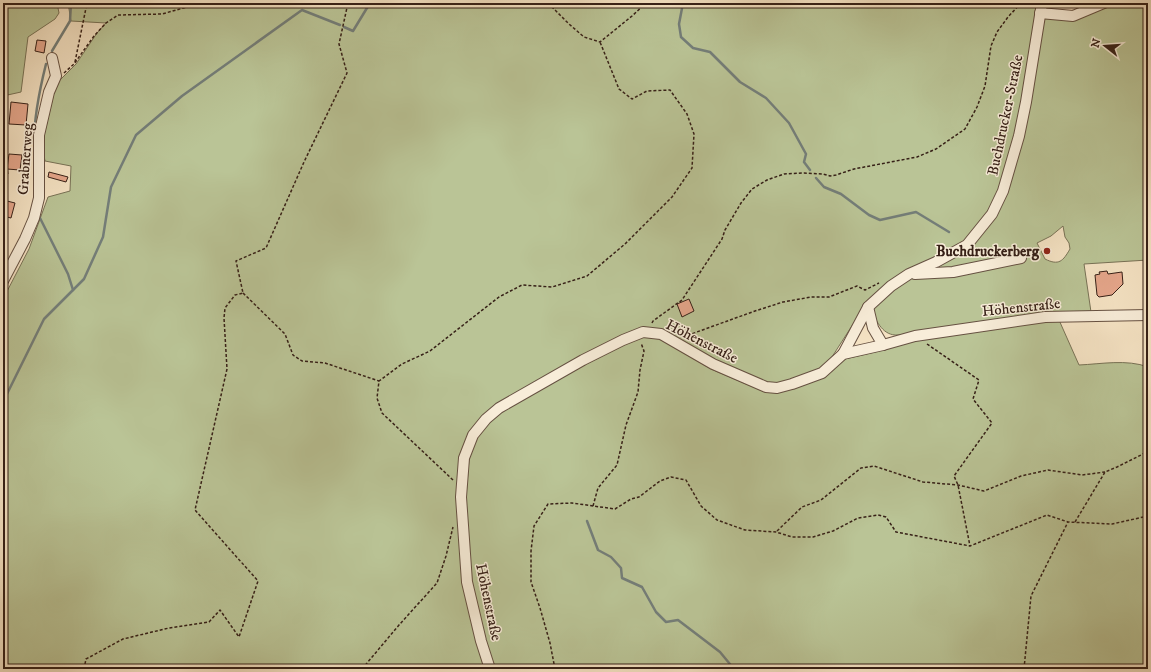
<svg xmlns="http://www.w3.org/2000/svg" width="1151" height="672" viewBox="0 0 1151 672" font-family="'IM FELL DW Pica',serif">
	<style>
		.green { fill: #bac496; stroke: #787256; fill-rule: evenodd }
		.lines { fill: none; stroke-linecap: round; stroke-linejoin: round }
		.stream { stroke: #747e79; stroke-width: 2.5 }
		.building { fill: #e6a78c; stroke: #362017 }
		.minor-casing { stroke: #665142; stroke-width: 12 }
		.path { stroke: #362017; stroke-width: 1.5; stroke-dasharray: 3 2; stroke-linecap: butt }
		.minor { stroke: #f8edd9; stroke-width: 10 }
		.poi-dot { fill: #8f2418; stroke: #f8edd9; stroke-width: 1.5 }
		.labels { text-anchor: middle; stroke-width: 3; stroke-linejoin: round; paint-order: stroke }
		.street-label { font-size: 15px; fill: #362017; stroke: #f8edd9 }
		.poi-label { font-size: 15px; font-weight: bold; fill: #362017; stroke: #f8edd9; text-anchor: end }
	</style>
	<rect width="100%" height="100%" fill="#f5e3c4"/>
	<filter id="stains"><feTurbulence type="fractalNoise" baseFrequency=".005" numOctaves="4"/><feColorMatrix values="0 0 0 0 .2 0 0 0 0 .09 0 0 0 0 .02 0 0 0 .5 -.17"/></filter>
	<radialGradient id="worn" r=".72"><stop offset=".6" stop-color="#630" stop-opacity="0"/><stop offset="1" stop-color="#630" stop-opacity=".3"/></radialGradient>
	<g class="green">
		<polygon points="3,3 57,3 59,13 55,19 28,37 21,92 3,96"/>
		<polygon points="68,3 995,3 1012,5 1014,3 1038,3 1023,102 1005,173 989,212 964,242 866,304 830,360 820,369 777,384 767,383 643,328 497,405 460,457 463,583 484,669 3,669 3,299 29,249 48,197 70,191 71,166 45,161 42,144 56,84 76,64 97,33 106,23 71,21"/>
		<path d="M1107 5H1148V260L1084 264 1091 312 898 335C883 336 877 322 871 310L894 289 911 278 938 266 995 216 1044 16 1069 19ZM1063 226 1065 237 1069 243 1070 249C1063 261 1059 266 1045 259L1037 243 1051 236Z"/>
		<path d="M1059 320 1079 365C1101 364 1127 359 1148 367V669H494L491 663 471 582 466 497 469 459 477 437 490 422 502 412 586 364 625 344 644 337 660 339 711 369 765 392 793 389 825 377 845 359 879 351 916 339 1030 323Z"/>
	</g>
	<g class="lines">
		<g class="stream">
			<polyline points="683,3 679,24 681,37 693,48 710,52 740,82 766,98 789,123 806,154 804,162 810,170"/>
			<polyline points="344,27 353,31 370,3"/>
			<polyline points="52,51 70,21 71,3"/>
			<path d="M34 143C34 118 40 88 46 64"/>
			<polyline points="816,178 824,187 841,194 869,215 880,220 916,212 949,232"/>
			<polyline points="73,290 84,279 103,237 111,187 136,135 182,96 302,10 340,25"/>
			<polyline points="3,402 44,319 73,290 68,274 39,216"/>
			<polyline points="587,521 598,550 611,557 621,568 622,578 642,587 656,612 666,622 678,620 720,652 734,669"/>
		</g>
	</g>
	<g class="building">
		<polygon points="37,40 46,41 44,53 35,51"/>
		<polygon points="11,102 28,104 26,125 9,124"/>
		<polygon points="9,154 22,155 20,170 7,169"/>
		<polygon points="3,165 7,165 8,174 3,173"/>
		<polygon points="49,172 68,177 66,182 48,177"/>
		<polygon points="3,200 15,203 11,218 3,216"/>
		<polygon points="1107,271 1108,274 1122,272 1123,284 1112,295 1099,297 1097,295 1095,275 1100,274 1099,272"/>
		<polygon points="689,299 694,311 682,317 677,304"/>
	</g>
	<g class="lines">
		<g class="minor-casing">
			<g id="minor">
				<polyline points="1040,13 1073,16 1104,3"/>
				<polyline points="915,274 953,272 1021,258"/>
				<polyline points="3,281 25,239 34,218 39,198 39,135 49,92 56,76 52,58"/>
				<polyline points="868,307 873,328 883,345"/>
				<polyline points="843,354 868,307 891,286 909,274 936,262 967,245 992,214 1003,191 1019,136 1026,102 1042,3"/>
				<polyline points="490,669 481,641 467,582 461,497 464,458 473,435 486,419 499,408 583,360 623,340 643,332 661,334 713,364 766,387 777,388 792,384 822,373 843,354 883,345 915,336 1045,317 1148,315"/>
			</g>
		</g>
		<g class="path">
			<polyline points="548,3 569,24 584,37 600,42 632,16 646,3"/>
			<polyline points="75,62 87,3"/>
			<polyline points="64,73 74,64 94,36 106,23 118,15 162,14 187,7 193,3"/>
			<polyline points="243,293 285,334 293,355 302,361 325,363 379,381"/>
			<polyline points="652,323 653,321 682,300 722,239 725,230 741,203 752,189 767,180 784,174 804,173 823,174 830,176 836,175 854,169 917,157 936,149 965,129 977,107 985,86 991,46 997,32 1008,17 1021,3"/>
			<polyline points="683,337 755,311 783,302 811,297 829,297 857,286 865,290 879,283"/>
			<polyline points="927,344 979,380 973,399 992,423 954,476 958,485 970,546"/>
			<polyline points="453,480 382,413 377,398 379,381 402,364 430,351 499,297 522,285 552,287 587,276 625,244 672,197 692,168 694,134 687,114 670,90 647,91 632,99 619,89 600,42"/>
			<polyline points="593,506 598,488 617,465 626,425 638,392 640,370 644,351 641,343"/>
			<polyline points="1075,522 1105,472 1117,467 1143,454 1148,449"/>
			<polyline points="777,531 802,507 821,500 861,468 874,466 923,482 958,485 984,491 1021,476 1048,470 1082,475 1105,472"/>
			<polyline points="84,669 86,659 123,639 169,628 209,622 220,610 239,637 258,581 195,510 227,369 224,318 225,308 235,295 243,293 236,261 266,248 304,162 347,73 339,44 348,3"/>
			<polyline points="362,669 399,625 437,583 446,556 453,527"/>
			<polyline points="555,669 550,643 540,608 531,582 531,551 534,526 548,504 572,503 615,509 631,499 639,497 660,481 671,477 686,480 701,506 717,520 745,530 776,532 792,537 813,537 833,531 858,518 878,515 886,517 896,532 970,546 1047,515 1068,522 1112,524 1148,516"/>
			<polyline points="1024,669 1031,596 1068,522"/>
		</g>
		<use href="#minor" class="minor"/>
	</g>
	<circle class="poi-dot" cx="1047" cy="251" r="4"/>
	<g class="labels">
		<g class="street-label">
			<text transform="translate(1005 115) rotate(-78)" y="5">Buchdrucker-Straße</text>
			<text transform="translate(25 159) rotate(-86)" y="5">Grabnerweg</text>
			<text transform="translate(1021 307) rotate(-6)" y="5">Höhenstraße</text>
			<text transform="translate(702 341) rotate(27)" y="5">Höhenstraße</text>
			<text transform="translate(489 602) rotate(78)" y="5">Höhenstraße</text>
		</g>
		<g class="poi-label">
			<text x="1039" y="256">Buchdruckerberg</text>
		</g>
	</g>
	<rect width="1151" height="672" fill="none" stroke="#f5e3c4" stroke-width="16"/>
	<rect x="4" y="4" width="1143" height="664" fill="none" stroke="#362017" stroke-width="2"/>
	<rect x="8" y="8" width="1135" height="656" fill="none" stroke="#362017"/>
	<g transform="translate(1105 46) rotate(287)" stroke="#f8edd9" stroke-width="3" paint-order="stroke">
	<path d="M0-3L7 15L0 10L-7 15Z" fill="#362017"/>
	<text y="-6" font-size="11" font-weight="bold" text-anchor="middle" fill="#362017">N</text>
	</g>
	<rect width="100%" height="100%" filter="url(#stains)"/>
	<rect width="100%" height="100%" fill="url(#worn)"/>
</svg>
